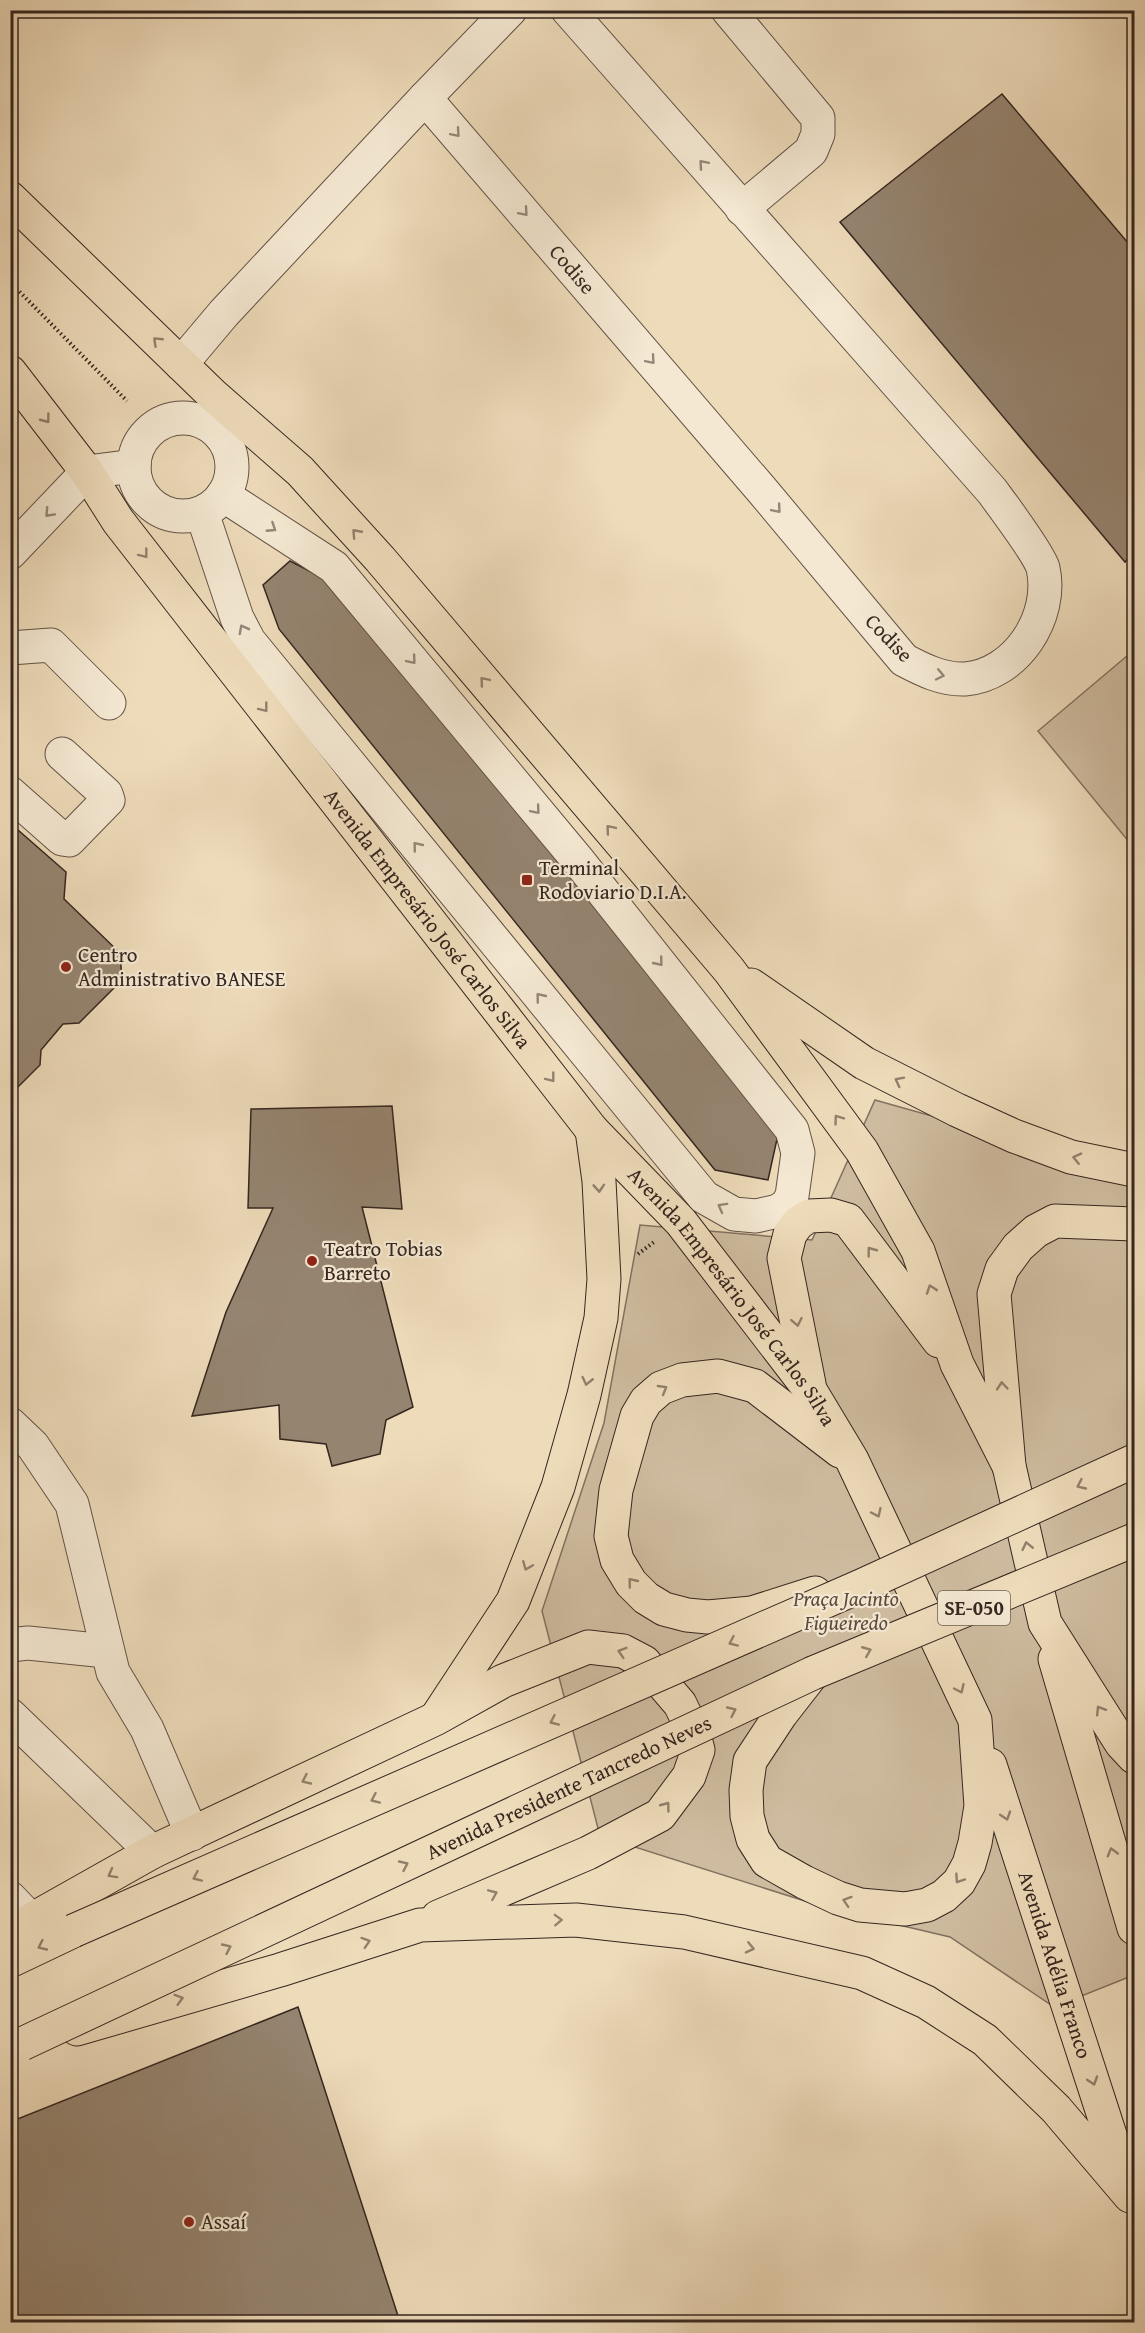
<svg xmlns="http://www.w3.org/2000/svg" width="1145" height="2333" viewBox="0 0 1145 2333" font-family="'Gentium Book Plus',serif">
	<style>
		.green { fill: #cfbca0; stroke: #827160; stroke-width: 1.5 }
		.building { fill: #958470; stroke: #35261f; stroke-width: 1.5 }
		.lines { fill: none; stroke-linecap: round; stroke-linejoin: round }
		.minor-casing { stroke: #635346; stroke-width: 35 }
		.major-casing { stroke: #35261f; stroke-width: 35 }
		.path { stroke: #35261f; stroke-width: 4; stroke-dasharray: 1.5 3; stroke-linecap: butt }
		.minor { stroke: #f4e8d2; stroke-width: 33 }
		.major { stroke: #eedbba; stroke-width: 33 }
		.major-bridge-casing { stroke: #35261f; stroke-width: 35; stroke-linecap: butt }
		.major-bridge { stroke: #eedbba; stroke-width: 33 }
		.oneway { stroke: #948778 }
		.oneway2 { stroke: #92806c }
		.poi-dot { fill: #8f2418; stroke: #f4e8d2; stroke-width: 2 }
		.labels { text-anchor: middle; stroke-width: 4.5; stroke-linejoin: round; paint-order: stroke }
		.shield { fill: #f4e8d2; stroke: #6e6055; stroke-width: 1.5 }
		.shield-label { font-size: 20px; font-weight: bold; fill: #35261f }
		.street-label { font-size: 21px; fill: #35261f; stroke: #f4e8d2 }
		.poi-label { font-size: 21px; fill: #35261f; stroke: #f4e8d2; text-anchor: start }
		.park-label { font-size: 21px; font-style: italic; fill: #5c4c3f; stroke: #f4e8d2 }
	</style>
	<rect width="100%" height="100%" fill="#eedbba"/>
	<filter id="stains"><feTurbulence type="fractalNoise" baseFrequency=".00333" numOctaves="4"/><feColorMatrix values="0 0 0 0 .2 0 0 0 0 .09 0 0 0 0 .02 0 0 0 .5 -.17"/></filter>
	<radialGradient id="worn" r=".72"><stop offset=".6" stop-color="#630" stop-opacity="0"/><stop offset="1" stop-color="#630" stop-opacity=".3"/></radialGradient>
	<g class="green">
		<polygon points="1134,650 1134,848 1038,731"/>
		<polygon points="875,1100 1134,1173 1134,1975 1054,2007 950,1937 827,1908 600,1836 542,1611 604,1423 640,1225 812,1240"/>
	</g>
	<g class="building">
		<polygon points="1002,94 1134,250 1134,552 1125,562 840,222"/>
		<polygon points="290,561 327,580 779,1130 768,1180 715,1170 279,629 263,585"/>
		<polygon points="10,823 66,872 64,899 120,953 122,980 79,1023 63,1024 41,1050 40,1065 10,1095"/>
		<polygon points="392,1106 402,1209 362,1207 413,1407 386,1420 380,1454 332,1466 326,1444 280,1439 279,1405 192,1416 226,1312 273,1208 248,1208 251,1109"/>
		<polygon points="298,2007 400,2322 10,2322 10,2122"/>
	</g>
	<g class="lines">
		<g class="minor-casing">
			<g id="minor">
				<polyline points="728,10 818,118 818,134 811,151 742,209"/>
				<path id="s1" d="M425 98 761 489 904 660C923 670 943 680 965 679 1016 675 1054 617 1043 568 1039 554 1003 506 992 491L568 10"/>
				<polyline points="181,364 224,313 425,98 510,10"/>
				<circle cx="183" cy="467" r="49"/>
				<polyline points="202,513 237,618 249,641 704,1197 734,1214 756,1216 778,1211 787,1205 792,1196 798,1153 792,1130 577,859 334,567 223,495"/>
				<polyline points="10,553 87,472 134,466"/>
				<polyline points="10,648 51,645 109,703"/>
				<polyline points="10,793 62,839 69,840 108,800 106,794 62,754"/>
				<polyline points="10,1424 33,1446 72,1504 113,1672 147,1729 192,1834"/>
				<polyline points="10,1645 28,1643 106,1651"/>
				<polyline points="10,1715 152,1852"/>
				<polyline points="10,1898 31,1920"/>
			</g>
		</g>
		<g class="major-casing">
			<g id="major">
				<polyline points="10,198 214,396 300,471 380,559 729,970 862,1151 918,1251 957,1364 1009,1466"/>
				<path id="s2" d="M10 372 87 472 118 521 592 1130 681 1222 810 1390 852 1460 975 1720 981 1806 975 1843 969 1864 959 1882 944 1896 927 1905 905 1909 860 1905 838 1898 804 1882 767 1861 753 1839 747 1816 746 1790 750 1761 781 1714 813 1673"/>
				<polyline points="751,985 864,1063 957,1110 1014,1136 1071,1157 1134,1170"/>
				<polyline points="1134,1224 1055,1221 1036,1231 1018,1247 1002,1269 994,1294 1009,1466 1045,1623 1121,1743 1134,1757"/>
				<polyline points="809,1384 784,1258 790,1234 798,1223 809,1216 831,1215 848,1220 939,1341"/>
				<polyline points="815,1593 752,1613 708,1617 687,1615 664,1609 646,1598 631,1583 617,1560 611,1536 616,1490 637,1416 646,1401 661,1388 682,1380 718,1376 755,1386 840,1451"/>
				<polyline points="1055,1659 1134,1928"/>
				<polyline points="438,1715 513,1601 558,1487 584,1395 601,1318 604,1279 599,1181 592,1130"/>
				<path id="s3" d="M990 1765 1125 2181"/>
				<polyline points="10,1932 152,1852 435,1719 503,1681 588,1647 623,1651 644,1662 680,1704 693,1731 698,1750 689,1776 660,1815 588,1853 438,1917"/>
				<polyline points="10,1961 73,1931"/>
				<polyline points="77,2029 280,1970 420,1925 576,1920 684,1932 862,1973 926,2002 985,2040 1056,2109 1130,2196"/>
			</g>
		</g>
		<g class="path">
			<polyline points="10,282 127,401"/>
			<polyline points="638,1254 654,1242"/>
		</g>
		<use href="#minor" class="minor"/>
		<use href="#major" class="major"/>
		<g class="major-bridge-casing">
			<g id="major-bridge">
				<polyline points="73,1931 863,1585 1134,1461"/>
				<path id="s4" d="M22 2044 813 1673 1134 1540"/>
			</g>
		</g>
		<use href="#major-bridge" class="major-bridge"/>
	</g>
	<defs><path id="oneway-chevron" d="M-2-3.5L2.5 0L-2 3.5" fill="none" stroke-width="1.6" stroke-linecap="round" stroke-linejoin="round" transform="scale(1.5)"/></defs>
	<g class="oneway">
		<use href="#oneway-chevron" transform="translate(456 133) rotate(49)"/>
		<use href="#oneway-chevron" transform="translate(703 164) rotate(-131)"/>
		<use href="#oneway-chevron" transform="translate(524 212) rotate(49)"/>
		<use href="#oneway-chevron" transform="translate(651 360) rotate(49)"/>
		<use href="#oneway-chevron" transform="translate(777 509) rotate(50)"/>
		<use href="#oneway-chevron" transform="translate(49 513) rotate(133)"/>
		<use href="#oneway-chevron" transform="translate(272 528) rotate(33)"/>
		<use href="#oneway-chevron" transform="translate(243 629) rotate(-118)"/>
		<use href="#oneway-chevron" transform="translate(412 660) rotate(50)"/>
		<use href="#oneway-chevron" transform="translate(940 675) rotate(12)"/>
		<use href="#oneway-chevron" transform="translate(536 810) rotate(50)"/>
		<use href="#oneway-chevron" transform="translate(417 846) rotate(-129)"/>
		<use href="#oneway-chevron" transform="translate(659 962) rotate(51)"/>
		<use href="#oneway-chevron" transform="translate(540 997) rotate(-129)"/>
		<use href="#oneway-chevron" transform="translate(722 1207) rotate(-151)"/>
	</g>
	<g class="oneway2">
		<use href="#oneway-chevron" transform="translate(157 341) rotate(-136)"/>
		<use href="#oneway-chevron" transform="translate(46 419) rotate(53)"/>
		<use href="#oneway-chevron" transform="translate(356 533) rotate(-132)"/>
		<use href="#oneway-chevron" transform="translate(144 554) rotate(52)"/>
		<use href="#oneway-chevron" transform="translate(484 681) rotate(-130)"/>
		<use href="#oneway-chevron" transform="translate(264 708) rotate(52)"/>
		<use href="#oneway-chevron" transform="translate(610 829) rotate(-130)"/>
		<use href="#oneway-chevron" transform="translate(551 1078) rotate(52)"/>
		<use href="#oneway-chevron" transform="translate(899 1081) rotate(-153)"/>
		<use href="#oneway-chevron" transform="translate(838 1119) rotate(-126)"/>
		<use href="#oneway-chevron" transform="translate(1077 1158) rotate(-167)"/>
		<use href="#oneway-chevron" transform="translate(599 1188) rotate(86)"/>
		<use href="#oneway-chevron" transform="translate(871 1251) rotate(-127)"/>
		<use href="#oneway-chevron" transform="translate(931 1289) rotate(-109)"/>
		<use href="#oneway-chevron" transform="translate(797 1322) rotate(79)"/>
		<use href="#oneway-chevron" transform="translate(587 1381) rotate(103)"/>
		<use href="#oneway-chevron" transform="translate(1002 1386) rotate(-95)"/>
		<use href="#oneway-chevron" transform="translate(663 1389) rotate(-30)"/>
		<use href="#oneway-chevron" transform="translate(1081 1485) rotate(155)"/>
		<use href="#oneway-chevron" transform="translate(877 1513) rotate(65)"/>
		<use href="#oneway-chevron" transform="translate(1027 1546) rotate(-103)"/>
		<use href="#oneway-chevron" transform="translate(527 1566) rotate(112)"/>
		<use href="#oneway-chevron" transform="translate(632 1582) rotate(-129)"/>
		<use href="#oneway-chevron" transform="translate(733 1642) rotate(156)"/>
		<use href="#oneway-chevron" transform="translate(867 1651) rotate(-22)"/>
		<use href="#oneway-chevron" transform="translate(622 1652) rotate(-163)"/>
		<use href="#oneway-chevron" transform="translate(960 1689) rotate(65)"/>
		<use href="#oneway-chevron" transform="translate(1100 1710) rotate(-122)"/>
		<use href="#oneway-chevron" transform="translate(732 1711) rotate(-25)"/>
		<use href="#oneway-chevron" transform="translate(554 1721) rotate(156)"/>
		<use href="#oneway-chevron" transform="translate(306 1780) rotate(155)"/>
		<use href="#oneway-chevron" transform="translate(375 1799) rotate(156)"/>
		<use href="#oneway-chevron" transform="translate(666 1806) rotate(-53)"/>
		<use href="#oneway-chevron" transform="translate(1006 1816) rotate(72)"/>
		<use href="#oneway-chevron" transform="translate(1112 1852) rotate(-106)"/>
		<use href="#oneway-chevron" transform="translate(404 1865) rotate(-25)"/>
		<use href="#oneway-chevron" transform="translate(112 1874) rotate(151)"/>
		<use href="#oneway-chevron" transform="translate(197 1877) rotate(156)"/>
		<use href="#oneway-chevron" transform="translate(959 1879) rotate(124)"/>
		<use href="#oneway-chevron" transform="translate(493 1894) rotate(-23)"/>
		<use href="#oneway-chevron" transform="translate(847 1901) rotate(-162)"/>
		<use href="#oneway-chevron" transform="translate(558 1920) rotate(-2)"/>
		<use href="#oneway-chevron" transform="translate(366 1942) rotate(-18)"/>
		<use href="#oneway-chevron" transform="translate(42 1946) rotate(155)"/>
		<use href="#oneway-chevron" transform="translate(227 1948) rotate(-25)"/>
		<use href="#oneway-chevron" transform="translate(750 1948) rotate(13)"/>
		<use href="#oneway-chevron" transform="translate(179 1999) rotate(-16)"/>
		<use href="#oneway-chevron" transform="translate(1093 2081) rotate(72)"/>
	</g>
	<g class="poi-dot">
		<rect x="521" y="874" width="12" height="12" rx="3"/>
		<circle cx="66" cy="967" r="6"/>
		<circle cx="312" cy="1261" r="6"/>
		<circle cx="189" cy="2222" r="6"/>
	</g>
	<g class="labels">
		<rect class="shield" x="938" y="1591" width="72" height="34" rx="4.5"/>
		<g class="shield-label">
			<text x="974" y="1615">SE-050</text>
		</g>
		<g class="street-label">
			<text dy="7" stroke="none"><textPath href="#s1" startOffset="226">Codise</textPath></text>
			<text transform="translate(889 638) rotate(46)" y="7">Codise</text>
			<text dy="7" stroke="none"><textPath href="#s2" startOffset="688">Avenida Empresário José Carlos Silva</textPath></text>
			<text dy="7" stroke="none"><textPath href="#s2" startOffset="1174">Avenida Empresário José Carlos Silva</textPath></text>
			<text dy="7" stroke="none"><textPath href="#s4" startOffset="604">Avenida Presidente Tancredo Neves</textPath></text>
			<text dy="7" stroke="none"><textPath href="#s3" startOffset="210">Avenida Adélia Franco</textPath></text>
		</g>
		<g class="poi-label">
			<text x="539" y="875">Terminal<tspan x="539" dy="24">Rodoviario D.I.A.</tspan></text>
			<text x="78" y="962">Centro<tspan x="78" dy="24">Administrativo BANESE</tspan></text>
			<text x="324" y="1256">Teatro Tobias<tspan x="324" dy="24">Barreto</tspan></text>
			<text x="201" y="2229">Assaí</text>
		</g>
		<g class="park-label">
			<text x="846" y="1606">Praça Jacinto<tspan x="846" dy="24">Figueiredo</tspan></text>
		</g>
	</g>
	<rect width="1145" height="2333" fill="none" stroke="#eedbba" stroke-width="36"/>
	<rect x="12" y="12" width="1121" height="2309" fill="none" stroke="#35261f" stroke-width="3"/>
	<rect x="18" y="18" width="1109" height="2297" fill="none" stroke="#35261f" stroke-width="1.5"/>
	<rect width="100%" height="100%" filter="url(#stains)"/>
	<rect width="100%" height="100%" fill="url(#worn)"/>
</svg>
